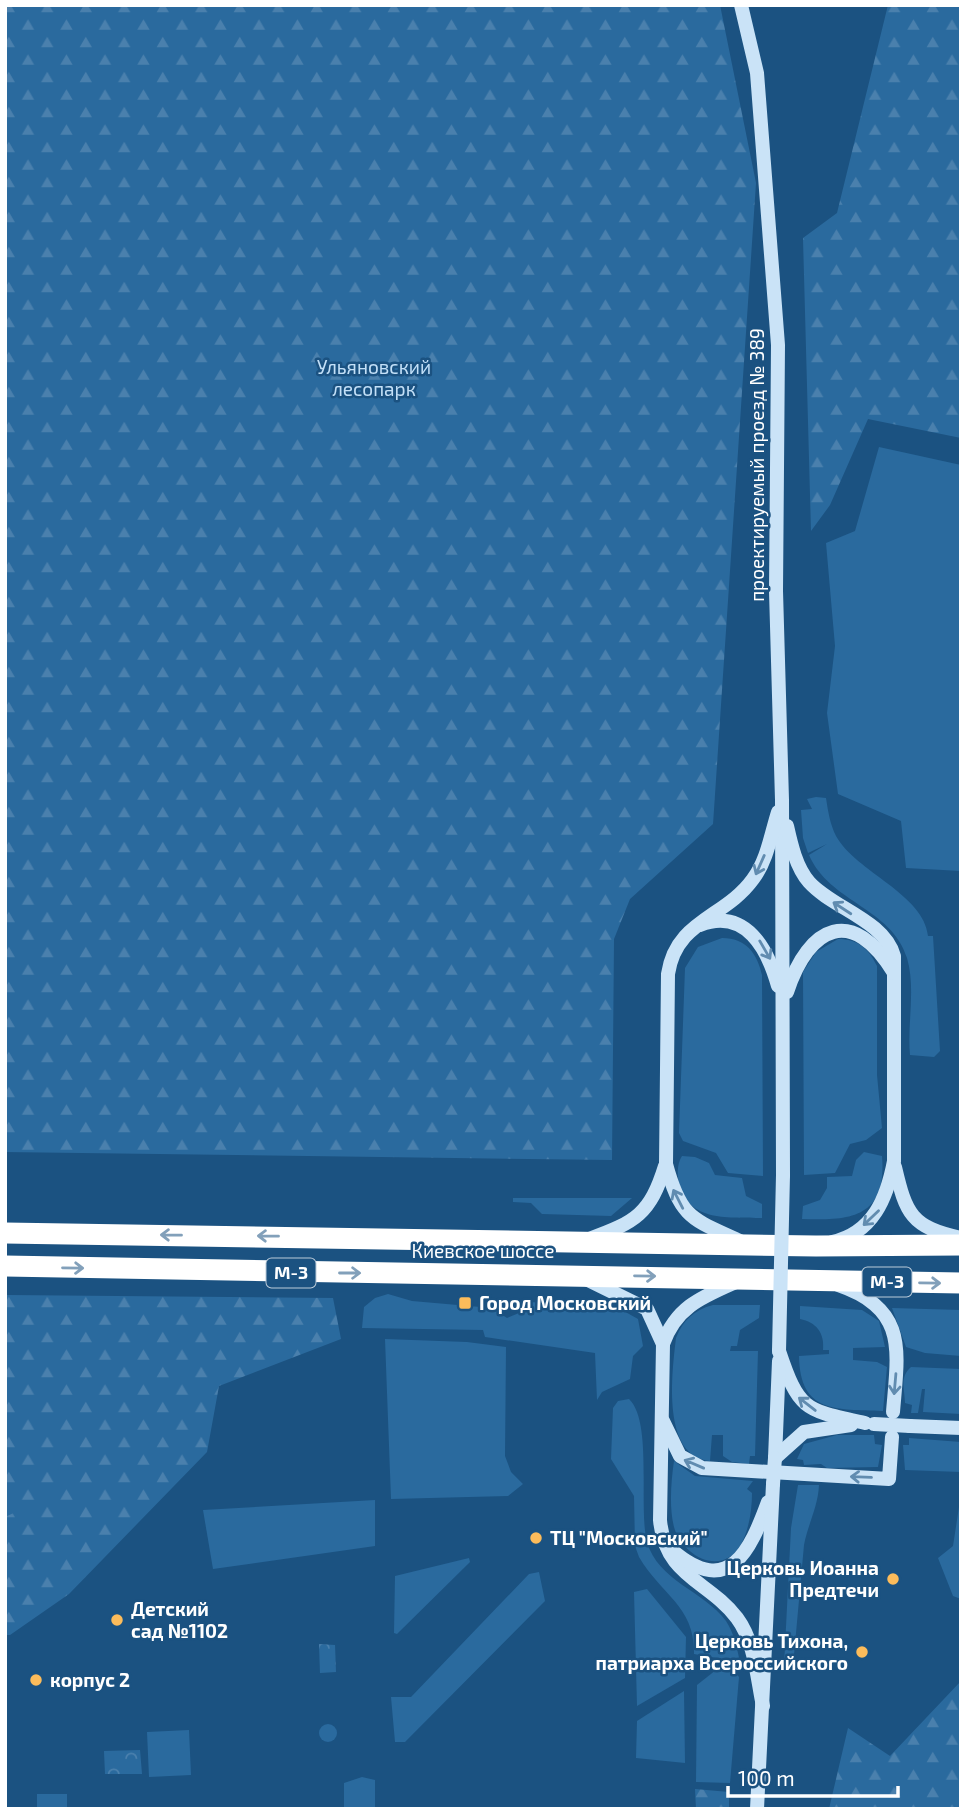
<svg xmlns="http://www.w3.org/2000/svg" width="966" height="1814" viewBox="0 0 966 1814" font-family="'Exo 2',sans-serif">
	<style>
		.green { fill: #2a6a9e }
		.forest { fill: url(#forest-firs) }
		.park { fill: url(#park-crowns) }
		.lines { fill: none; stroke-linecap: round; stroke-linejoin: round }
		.secondary { stroke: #cae3f7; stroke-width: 14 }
		.highway { stroke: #fff; stroke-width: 21 }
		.secondary-bridge { stroke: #cae3f7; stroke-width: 14 }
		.oneway { stroke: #618cb0 }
		.oneway2 { stroke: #82a0ba }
		.poi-dot { fill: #fcbc5b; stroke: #1b5281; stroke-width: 2.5 }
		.labels { text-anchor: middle; stroke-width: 5; stroke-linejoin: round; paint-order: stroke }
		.shield { fill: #1b5281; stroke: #bbcbd9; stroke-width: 2 }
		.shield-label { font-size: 18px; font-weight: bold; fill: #fff }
		.park-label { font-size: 19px; fill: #c3e0f8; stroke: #1b5281 }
		.street-label { font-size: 19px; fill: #fff; stroke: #1b5281 }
		.poi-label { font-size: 19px; font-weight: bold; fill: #fff; stroke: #1b5281; text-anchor: start }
	</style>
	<defs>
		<pattern id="forest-firs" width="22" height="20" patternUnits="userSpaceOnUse" patternTransform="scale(1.75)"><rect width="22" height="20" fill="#2a6a9e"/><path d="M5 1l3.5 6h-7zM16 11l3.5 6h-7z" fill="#4a80ad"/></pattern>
		<pattern id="park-crowns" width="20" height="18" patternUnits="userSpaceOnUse" patternTransform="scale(1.75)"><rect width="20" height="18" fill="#2a6a9e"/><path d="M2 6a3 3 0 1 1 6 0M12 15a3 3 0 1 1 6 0" fill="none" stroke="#4a80ad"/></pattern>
	</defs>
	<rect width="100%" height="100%" fill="#1b5281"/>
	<g class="green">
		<polygon points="879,447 961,465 961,871 906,868 901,821 838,794 827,713 835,646 826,543 855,531"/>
		<path d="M816 797 826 798C828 811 830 824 836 836 856 872 924 894 928 936H933L940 1051 934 1057 910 1055C907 1023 916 989 907 958 892 908 829 902 809 855L827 844 808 853 803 838 801 810 812 809 807 799Z"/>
		<path d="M722 938C746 938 757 953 762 975L763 1176 728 1173 716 1153 683 1141 679 1133 685 968 698 947Z"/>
		<path d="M838 939C858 939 869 949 877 966V1075L882 1128 866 1140 850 1144 835 1173 804 1175 803 972 816 952Z"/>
		<path d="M864 1152 882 1156C887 1217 852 1221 802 1219L803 1206 820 1200 827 1188V1177L852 1176 856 1160Z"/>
		<path d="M682 1156 695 1157 709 1163 715 1175 742 1178 746 1196 762 1204V1218C731 1217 688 1223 679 1183 677 1174 677 1164 682 1156Z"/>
		<polygon points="513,1198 632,1198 611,1216 542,1214 531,1203 513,1202"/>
		<polygon points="388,1294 412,1301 492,1308 507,1318 519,1313 521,1303 526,1302 613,1305 638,1319 643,1346 633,1356 630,1379 602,1392 597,1400 595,1353 485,1337 483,1330 362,1328 364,1307 375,1298"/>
		<path d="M713 1305H760L759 1318 740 1330 737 1346H731L730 1351H758L755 1456H750L749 1464 732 1462 723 1456V1435H712L710 1461C661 1457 672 1372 676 1338 683 1320 694 1310 713 1305Z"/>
		<path d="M800 1306 862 1310 879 1321 885 1347 853 1348V1360L877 1362 887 1367 883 1411C836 1409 800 1414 799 1356L829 1354V1350H823C825 1333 816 1322 800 1319Z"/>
		<polygon points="892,1308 961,1310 961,1356 925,1353 906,1347"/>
		<polygon points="385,1339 467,1342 506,1347 505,1456 511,1472 523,1484 508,1496 391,1499"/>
		<path d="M911 1367 961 1369V1414L923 1412 925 1389H922L918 1413H911L912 1405 905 1403C905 1390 899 1377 911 1367Z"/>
		<path d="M629 1399C653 1422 638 1507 647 1542 658 1581 704 1591 726 1621 734 1633 737 1648 740 1662L694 1654C695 1606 662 1596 639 1557L635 1546 634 1496 611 1459 613 1408 618 1401Z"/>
		<polygon points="837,1435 874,1435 875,1444 882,1445 878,1467 827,1468 821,1464 804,1465 803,1460 797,1459 804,1444"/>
		<polygon points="909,1438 961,1442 961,1472 905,1470 903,1445 909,1445"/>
		<path d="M674 1461 695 1476 753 1481 747 1489 752 1493C752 1510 749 1531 740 1546 720 1578 681 1554 674 1527 669 1508 671 1481 674 1461Z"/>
		<path d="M798 1485H819C818 1507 808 1524 804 1545L793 1666H784L791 1528Z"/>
		<polygon points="961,1494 961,1599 953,1596 938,1558 953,1546"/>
		<polygon points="375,1500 375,1546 213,1569 203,1510"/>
		<polygon points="469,1558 470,1562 397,1634 394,1633 395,1576"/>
		<polygon points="539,1572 545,1601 405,1742 395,1742 391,1697 411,1697 529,1574"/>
		<polygon points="647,1589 686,1637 685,1678 637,1706 634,1592"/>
		<polygon points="716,1670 733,1670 739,1677 730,1783 696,1782 697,1685"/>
		<polygon points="684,1691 685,1763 636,1758 637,1721"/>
		<circle cx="328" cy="1733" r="9"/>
		<polygon points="189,1730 191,1775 149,1777 147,1732"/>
		<polygon points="362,1777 375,1780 375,1809 344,1809 344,1783"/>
		<rect x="37" y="1794" width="30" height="15"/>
	</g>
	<g class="forest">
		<polygon points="5,5 720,5 756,183 713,824 630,899 614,939 612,1160 5,1152"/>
		<polygon points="888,5 961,5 961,438 868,419 830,505 811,531 803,238 837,213"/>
		<polygon points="5,1295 333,1298 341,1339 219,1386 207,1452 69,1594 10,1635 5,1635"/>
		<polygon points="961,1681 961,1809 829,1809 848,1728 890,1756"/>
		<polygon points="695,1789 729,1792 729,1809 696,1809"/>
	</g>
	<g class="park">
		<polygon points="5,1485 18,1511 5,1517"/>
		<polygon points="319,1644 335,1645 336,1672 320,1673"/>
		<polygon points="140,1750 142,1774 105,1774 104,1751"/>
	</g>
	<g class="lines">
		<g class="secondary">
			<polyline points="741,5 757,73 778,345 776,591 782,800 783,1175"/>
			<path d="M787 826C791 844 796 867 809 882 832 908 884 920 894 956V1161C887 1198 873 1233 832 1242"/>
			<path d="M700 925C746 907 768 950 778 986"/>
			<path d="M787 992C809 925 853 905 894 973"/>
			<path d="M895 1167C906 1214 911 1227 961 1238"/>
			<path d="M589 1239C636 1222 650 1214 665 1166"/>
			<path d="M742 1242C693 1219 681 1220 666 1164L668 974C676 920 725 918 753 879 767 861 771 834 778 812"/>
			<polyline points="588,1280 647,1309 663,1344"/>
			<path d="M736 1282C702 1297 676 1307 663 1344L660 1520C665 1577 708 1580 737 1618 755 1642 757 1678 763 1706"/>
			<path d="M838 1285C908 1309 898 1350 893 1412"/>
			<path d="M779 1351C799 1411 805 1410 865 1423"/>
			<polyline points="663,1421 680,1456 702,1468 889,1479 892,1437"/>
			<polyline points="910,1426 961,1428"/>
			<polyline points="775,1458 804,1432 851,1425"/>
			<polyline points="775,1458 779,1361"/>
			<path d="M673 1551C729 1598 750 1551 768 1502"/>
			<polyline points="757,1809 773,1484"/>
		</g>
		<g class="highway">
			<polyline points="5,1233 816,1246 961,1245"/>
			<polyline points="5,1266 961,1283"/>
		</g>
		<g class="secondary-bridge">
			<polyline points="779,1351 783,1175"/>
			<polyline points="874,1424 910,1426"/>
			<polyline points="773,1484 775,1458"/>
		</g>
	</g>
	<defs><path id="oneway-shaft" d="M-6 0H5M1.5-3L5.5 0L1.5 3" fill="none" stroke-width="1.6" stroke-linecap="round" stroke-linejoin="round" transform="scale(1.75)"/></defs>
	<g class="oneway">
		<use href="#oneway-shaft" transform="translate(760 865) rotate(114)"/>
		<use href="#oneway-shaft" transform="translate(842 908) rotate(-147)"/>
		<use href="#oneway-shaft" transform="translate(765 950) rotate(60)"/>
		<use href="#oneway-shaft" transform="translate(678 1199) rotate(-117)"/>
		<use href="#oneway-shaft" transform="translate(871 1218) rotate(136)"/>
		<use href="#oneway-shaft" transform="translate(895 1384) rotate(95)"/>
		<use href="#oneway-shaft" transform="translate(807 1404) rotate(-142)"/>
		<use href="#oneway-shaft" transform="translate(694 1464) rotate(-157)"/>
		<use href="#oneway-shaft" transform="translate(861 1477) rotate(-178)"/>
	</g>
	<g class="oneway2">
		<use href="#oneway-shaft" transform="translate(171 1235) rotate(-179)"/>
		<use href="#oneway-shaft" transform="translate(268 1236) rotate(-179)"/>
		<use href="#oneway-shaft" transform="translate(73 1268) rotate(1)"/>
		<use href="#oneway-shaft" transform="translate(350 1273)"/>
		<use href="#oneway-shaft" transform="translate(645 1276) rotate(1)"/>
		<use href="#oneway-shaft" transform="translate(930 1283) rotate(1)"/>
	</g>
	<g class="poi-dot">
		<rect x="458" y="1296" width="14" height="14" rx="3.5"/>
		<circle cx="536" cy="1538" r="7"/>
		<circle cx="893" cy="1579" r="7"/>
		<circle cx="117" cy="1620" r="7"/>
		<circle cx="862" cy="1652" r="7"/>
		<circle cx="36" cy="1680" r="7"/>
	</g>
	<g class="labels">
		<g class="shield">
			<rect x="266.5" y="1258.5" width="49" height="29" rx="5"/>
			<rect x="862.5" y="1267.5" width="49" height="29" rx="5"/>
		</g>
		<g class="shield-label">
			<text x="291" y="1279">М-3</text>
			<text x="887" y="1288">М-3</text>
		</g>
		<g class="park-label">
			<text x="374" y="374">Ульяновский<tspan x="374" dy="22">лесопарк</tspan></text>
		</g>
		<g class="street-label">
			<text transform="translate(757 465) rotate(-90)" y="7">проектируемый проезд № 389</text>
			<text x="483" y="1258">Киевское шоссе</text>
		</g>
		<g class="poi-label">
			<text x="479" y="1310">Город Московский</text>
			<text x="550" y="1545">ТЦ "Московский"</text>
			<text x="879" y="1575" text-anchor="end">Церковь Иоанна<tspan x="879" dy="22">Предтечи</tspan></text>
			<text x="131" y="1616">Детский<tspan x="131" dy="22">сад №1102</tspan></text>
			<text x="848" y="1648" text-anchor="end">Церковь Тихона,<tspan x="848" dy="22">патриарха Всероссийского</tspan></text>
			<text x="50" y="1687">корпус 2</text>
		</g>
	</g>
	<rect width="966" height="1814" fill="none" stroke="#ffffff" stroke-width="14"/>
	<path d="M728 1786v10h170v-10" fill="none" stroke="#ffffff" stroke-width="3.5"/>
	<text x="738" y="1786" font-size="21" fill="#ffffff" stroke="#1b5281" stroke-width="5" paint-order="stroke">100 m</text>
</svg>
